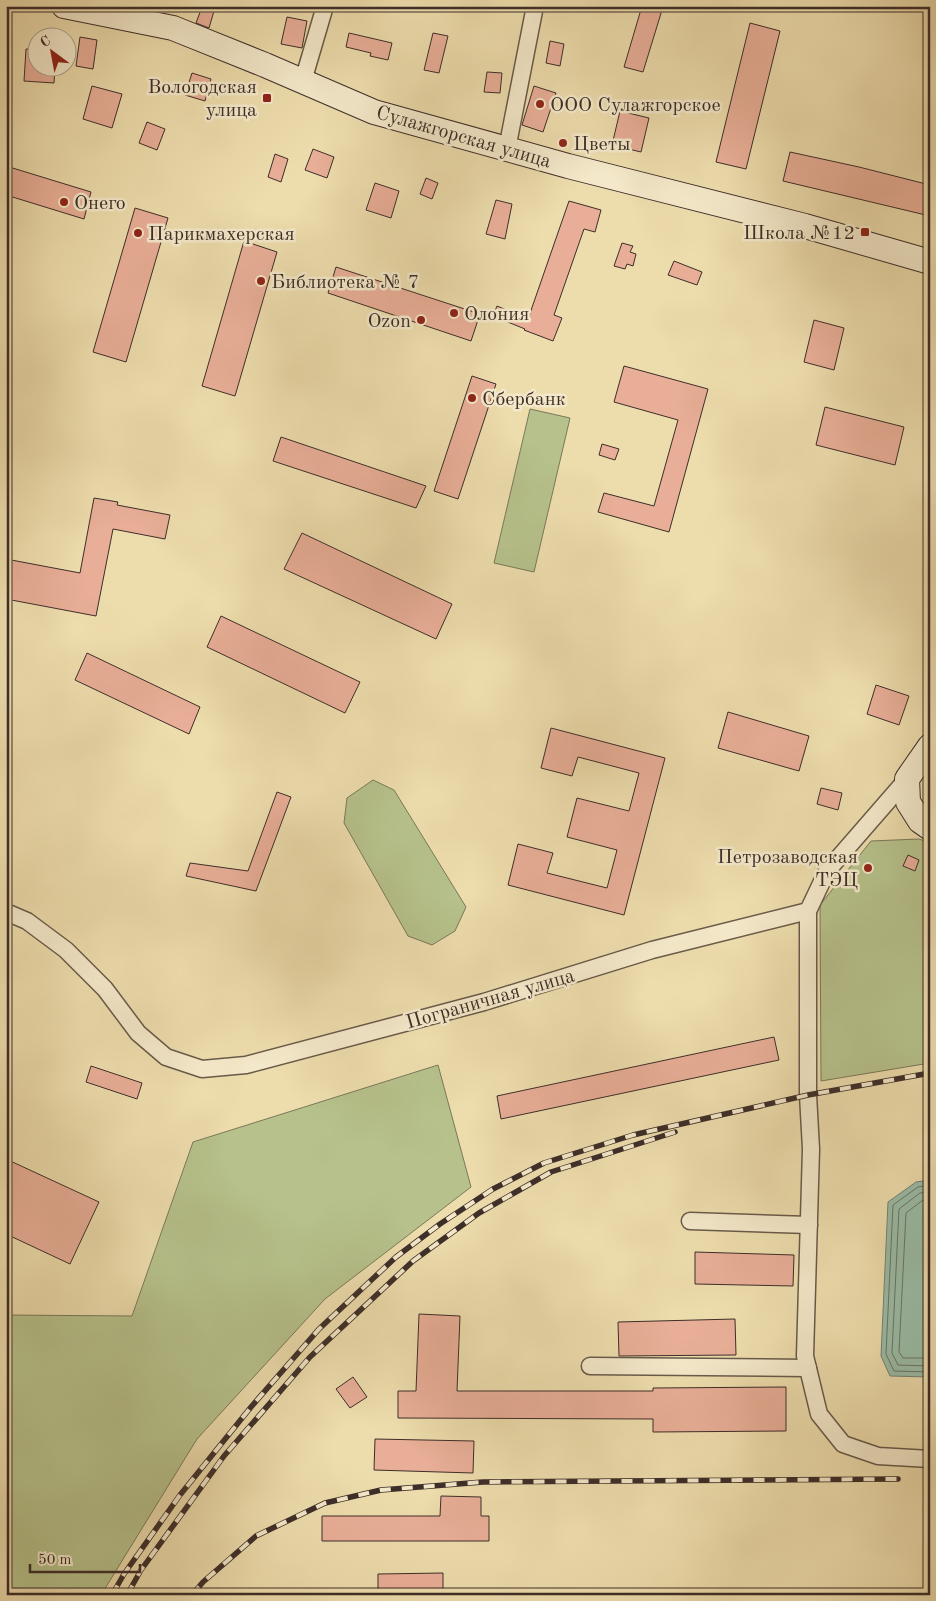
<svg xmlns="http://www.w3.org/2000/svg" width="936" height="1601" viewBox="0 0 936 1601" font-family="'Old Standard TT',serif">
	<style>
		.green { fill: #b6c18b; stroke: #7a785a }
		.water { fill: #9abca6; stroke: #758374 }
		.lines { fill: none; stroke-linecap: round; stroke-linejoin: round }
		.shore { stroke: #6c7568; stroke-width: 1 }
		.building { fill: #e8ae97; stroke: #3d2e29 }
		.minor-casing { stroke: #695a4a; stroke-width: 19 }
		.secondary-casing { stroke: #3d2e29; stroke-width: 26 }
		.minor { stroke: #f3e8c9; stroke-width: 16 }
		.secondary { stroke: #f3e8c9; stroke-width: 24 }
		.rail-casing { stroke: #3d2e29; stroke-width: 5.5 }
		.rail { stroke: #f3e8c9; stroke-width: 4; stroke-dasharray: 11; stroke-linecap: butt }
		.poi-dot { fill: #8f2418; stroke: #f3e8c9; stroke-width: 2 }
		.labels { text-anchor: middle; stroke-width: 5; stroke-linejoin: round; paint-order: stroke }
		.poi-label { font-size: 20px; fill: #3d2e29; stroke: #f3e8c9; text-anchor: start }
		.street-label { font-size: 20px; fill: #3d2e29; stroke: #f3e8c9 }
	</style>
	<rect width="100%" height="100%" fill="#eddcac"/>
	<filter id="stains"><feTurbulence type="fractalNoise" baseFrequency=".004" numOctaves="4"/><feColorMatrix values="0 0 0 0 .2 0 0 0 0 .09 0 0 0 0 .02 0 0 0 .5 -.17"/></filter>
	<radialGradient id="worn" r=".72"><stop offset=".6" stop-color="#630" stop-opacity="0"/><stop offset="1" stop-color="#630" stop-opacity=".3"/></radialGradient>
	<g class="green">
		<polygon points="530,409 570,418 534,572 494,563"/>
		<polygon points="373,780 394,790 466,907 455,931 432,945 408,936 344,823 347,798"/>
		<polygon points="919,839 930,843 930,1063 821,1081 820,905 871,841"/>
		<polygon points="438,1065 471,1187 325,1299 197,1439 101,1595 6,1595 6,1315 132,1316 193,1142"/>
	</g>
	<polygon class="water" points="930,1180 930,1377 890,1376 881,1356 888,1202 916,1182"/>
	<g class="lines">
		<g class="shore">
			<polyline points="930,1185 918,1187 893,1205 886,1354 894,1371 930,1372"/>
			<polyline points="930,1192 920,1193 899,1209 892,1353 898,1365 930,1366"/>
			<polyline points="930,1199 923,1200 906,1213 899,1352 903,1358 930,1358"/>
		</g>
	</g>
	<g class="building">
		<polygon points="642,6 662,10 643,72 624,67"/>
		<polygon points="202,7 214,11 209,28 196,23"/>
		<polygon points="287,17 307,21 302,48 281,44"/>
		<polygon points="750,23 780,31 746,169 716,162"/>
		<polygon points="349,33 392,43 388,60 370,56 371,53 346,47"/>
		<polygon points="433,33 448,36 439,73 424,70"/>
		<polygon points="80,37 97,40 93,69 76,66"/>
		<polygon points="550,41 564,44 560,66 546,63"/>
		<polygon points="26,49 38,50 38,68 55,68 54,83 24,81"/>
		<polygon points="487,72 502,73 500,93 484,92"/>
		<polygon points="192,73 211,79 205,101 185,95"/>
		<polygon points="92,86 122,94 112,128 83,119"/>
		<polygon points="534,86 556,93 543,132 522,125"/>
		<polygon points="620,111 649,118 641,152 612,145"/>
		<polygon points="147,122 165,129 157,150 139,143"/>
		<polygon points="313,149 334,157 327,178 305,170"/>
		<polygon points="790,152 859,167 930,185 930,216 783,181"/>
		<polygon points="275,154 288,159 281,182 268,177"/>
		<polygon points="6,166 91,192 84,219 6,195"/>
		<polygon points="426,178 438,183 432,199 420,194"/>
		<polygon points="375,183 399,191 391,218 366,210"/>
		<polygon points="496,200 512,204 505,239 486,234"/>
		<polygon points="569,201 601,210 595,232 584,229 554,315 562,318 553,341 524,330 525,329 493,316 497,306 528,319"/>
		<polygon points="135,208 168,218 126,362 93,352"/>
		<polygon points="244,241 277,252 235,396 202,386"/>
		<polygon points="622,243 633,246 630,252 636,254 633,266 627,264 625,269 614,266"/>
		<polygon points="674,261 702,272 697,285 668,275"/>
		<polygon points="336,267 480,314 471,341 328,293"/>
		<polygon points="814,320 844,328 834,370 804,362"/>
		<polygon points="624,366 708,389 669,532 598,512 604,493 654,506 678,420 614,402"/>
		<polygon points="472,376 496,384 458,499 434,491"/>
		<polygon points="825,407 904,427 895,465 816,445"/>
		<polygon points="281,437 426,486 416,508 273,461"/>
		<polygon points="602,444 619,449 615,460 599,455"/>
		<polygon points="94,498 118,502 117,505 170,515 165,539 113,529 96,616 6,599 6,559 80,573"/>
		<polygon points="302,533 452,604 436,639 284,569"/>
		<polygon points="221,616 360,682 345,713 207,647"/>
		<polygon points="87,653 200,707 189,734 75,680"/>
		<polygon points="876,685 909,696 899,725 867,714"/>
		<polygon points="728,712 809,736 799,771 718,748"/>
		<polygon points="551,728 665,758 624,915 508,885 518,844 553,853 547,873 607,888 617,850 567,837 577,798 629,811 639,773 578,757 572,776 541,768"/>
		<polygon points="821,788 842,793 838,810 817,804"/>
		<polygon points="277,792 291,797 256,891 186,876 190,863 248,871"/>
		<polygon points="908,855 919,860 915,871 903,866"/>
		<polygon points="774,1037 779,1060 501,1119 497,1096"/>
		<polygon points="91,1066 142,1083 137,1099 86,1082"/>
		<polygon points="6,1159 99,1202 70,1264 6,1234"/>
		<polygon points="695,1252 794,1255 793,1286 695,1284"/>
		<polygon points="419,1314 460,1316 457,1391 653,1391 653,1388 786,1387 786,1431 653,1432 653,1419 398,1418 398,1391 416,1391"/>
		<polygon points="735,1319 736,1355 619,1356 618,1322"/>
		<polygon points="353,1377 367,1397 350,1408 336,1389"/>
		<polygon points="375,1439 474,1441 473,1473 374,1470"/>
		<polygon points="441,1496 481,1497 481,1516 489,1516 489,1541 322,1541 322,1516 440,1516"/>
		<polygon points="443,1573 443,1595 378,1595 378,1574"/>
	</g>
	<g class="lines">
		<g class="minor-casing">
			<g id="minor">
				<polyline points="303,81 325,6"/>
				<polyline points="507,149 535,6"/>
				<polyline points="808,911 808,1095 811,1149 805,1356 819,1414 843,1444 878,1456 930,1459"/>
				<polyline points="6,912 27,921 66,950 105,989 138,1033 166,1057 202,1069 246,1065 484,1002 652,950 808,911 827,871 907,779"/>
				<polyline points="690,1221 809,1225"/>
				<polyline points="590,1366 808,1368"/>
			</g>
		</g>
		<g class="secondary-casing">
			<g id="secondary">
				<polyline points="64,6 173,28 265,65 374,112 568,166 805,226 930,262"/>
				<polyline points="930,746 907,779 908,802 920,821 930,828"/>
			</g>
		</g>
		<use href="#minor" class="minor"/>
		<use href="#secondary" class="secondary"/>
		<g class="rail-casing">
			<g id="rail">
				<polyline points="112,1595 124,1574 180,1495 251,1407 319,1329 396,1257 440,1224 493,1189 544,1163 633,1135 808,1095 930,1073"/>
				<polyline points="127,1595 141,1570 224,1456 310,1357 413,1261 479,1213 551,1172 675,1132"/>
				<polyline points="192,1595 203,1582 256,1536 325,1503 381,1490 483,1482 898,1479"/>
			</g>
		</g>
		<use href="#rail" class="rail"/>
	</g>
	<g class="poi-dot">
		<rect x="262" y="93" width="10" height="10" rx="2.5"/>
		<circle cx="540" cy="104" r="5"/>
		<circle cx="563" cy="143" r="5"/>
		<circle cx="64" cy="202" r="5"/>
		<rect x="860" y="227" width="10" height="10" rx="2.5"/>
		<circle cx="138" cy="233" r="5"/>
		<circle cx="261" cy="281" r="5"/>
		<circle cx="454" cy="313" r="5"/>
		<circle cx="421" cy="320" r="5"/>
		<circle cx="472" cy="398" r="5"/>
		<circle cx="868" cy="868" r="5"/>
	</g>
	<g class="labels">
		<g class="poi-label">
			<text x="257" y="93" text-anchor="end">Вологодская<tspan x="257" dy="23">улица</tspan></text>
			<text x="550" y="111">ООО Сулажгорское</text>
			<text x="573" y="150">Цветы</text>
			<text x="74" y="209">Онего</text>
			<text x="855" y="239" text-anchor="end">Школа №12</text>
			<text x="148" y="240">Парикмахерская</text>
			<text x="271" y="288">Библиотека № 7</text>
			<text x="464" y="320">Олония</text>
			<text x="411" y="327" text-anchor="end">Ozon</text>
			<text x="482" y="405">Сбербанк</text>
			<text x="858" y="863" text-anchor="end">Петрозаводская<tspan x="858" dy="23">ТЭЦ</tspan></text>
		</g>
		<g class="street-label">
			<text transform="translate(464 136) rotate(16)" y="7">Сулажгорская улица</text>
			<text transform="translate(490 998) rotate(-16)" y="7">Пограничная улица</text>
		</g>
	</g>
	<rect width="936" height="1601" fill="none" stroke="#eddcac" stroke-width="25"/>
	<rect x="8" y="8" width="921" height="1586" fill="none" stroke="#3d2e29" stroke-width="2.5"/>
	<rect x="12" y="12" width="911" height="1576" fill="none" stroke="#3d2e29"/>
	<g transform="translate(52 52) rotate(328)"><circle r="24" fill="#f3e8c9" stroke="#aa9e89"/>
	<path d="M0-4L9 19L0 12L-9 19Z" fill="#8f2418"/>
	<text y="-8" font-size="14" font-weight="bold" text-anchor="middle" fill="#3d2e29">С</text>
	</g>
	<path d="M30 1564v8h110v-8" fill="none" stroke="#3d2e29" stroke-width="2.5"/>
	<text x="38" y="1564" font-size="15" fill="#3d2e29" stroke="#f3e8c9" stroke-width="4" paint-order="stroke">50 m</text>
	<rect width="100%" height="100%" filter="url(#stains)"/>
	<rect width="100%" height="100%" fill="url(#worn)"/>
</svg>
